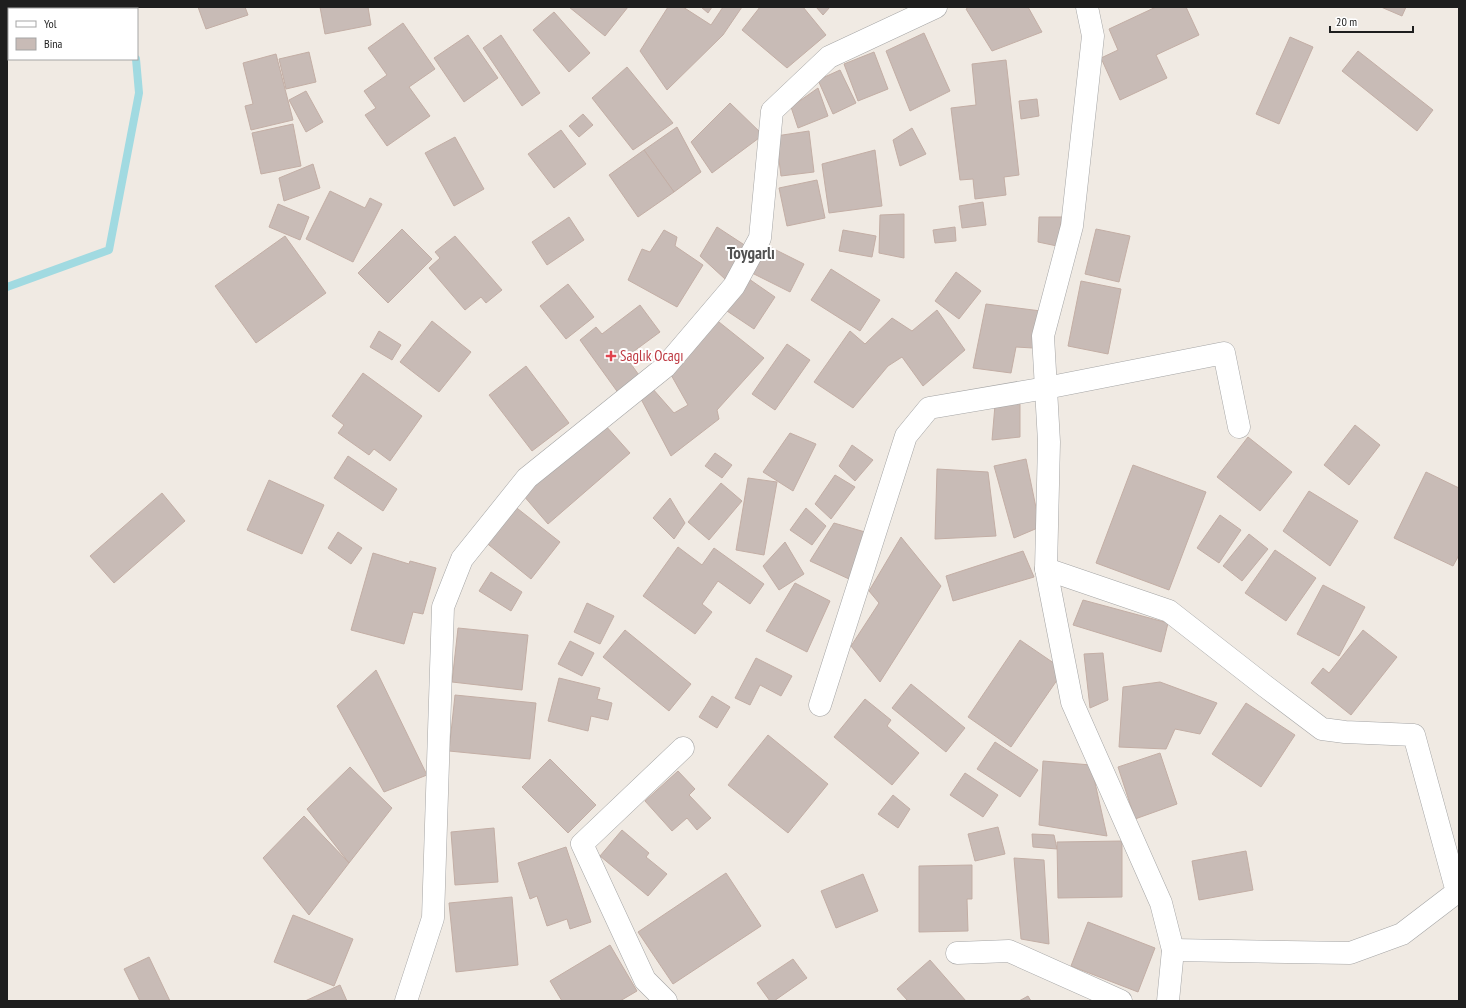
<svg xmlns="http://www.w3.org/2000/svg" width="1466" height="1008" viewBox="0 0 1466 1008" font-family="'PT Sans Narrow',sans-serif">
	<style>
		.lines { fill: none; stroke-linecap: round; stroke-linejoin: round }
		.stream { stroke: #a1dae1; stroke-width: 8 }
		.building { fill: #c8bbb6; stroke: #c3aea5 }
		.minor-casing { stroke: #a5a5a5; stroke-width: 23 }
		.minor { stroke: #fff; stroke-width: 22 }
		.health-dot { fill: #e0444e; stroke: #fff; stroke-width: 1.5 }
		.labels { text-anchor: middle; stroke-width: 4; stroke-linejoin: round; paint-order: stroke }
		.health-label { font-size: 15px; fill: #be3a42; stroke: #fff; text-anchor: start }
		.quarter-label { font-size: 17px; font-weight: bold; fill: #515151; stroke: #fff }
	</style>
	<rect width="100%" height="100%" fill="#f0eae3"/>
	<g class="lines">
		<g class="stream">
			<polyline points="131,7 131,9"/>
			<polyline points="7,287 109,250 139,93 136,59"/>
		</g>
	</g>
	<g class="building">
		<polygon points="198,7 245,7 248,15 206,29"/>
		<polygon points="320,7 368,7 371,25 325,34"/>
		<polygon points="569,7 628,7 605,36"/>
		<polygon points="668,7 683,7 711,25 723,7 742,7 723,35 667,90 640,51"/>
		<polygon points="701,7 712,7 708,13"/>
		<polygon points="760,7 803,7 826,35 787,68 742,30"/>
		<polygon points="816,7 830,7 823,15"/>
		<polygon points="969,7 1028,7 1042,32 992,51 966,9"/>
		<polygon points="1156,7 1186,7 1199,35 1156,55 1167,78 1120,100 1101,58 1118,50 1109,29"/>
		<polygon points="1381,7 1406,7 1402,16"/>
		<polygon points="554,12 590,53 569,72 533,30"/>
		<polygon points="403,23 435,69 409,87 430,116 387,146 365,115 376,108 364,91 387,75 368,48"/>
		<polygon points="924,33 950,91 910,111 886,51"/>
		<polygon points="468,35 498,78 464,102 434,58"/>
		<polygon points="501,35 540,93 522,106 483,48"/>
		<polygon points="1290,37 1313,47 1279,124 1256,114"/>
		<polygon points="1358,51 1433,110 1417,131 1342,71"/>
		<polygon points="309,52 316,82 286,89 279,59"/>
		<polygon points="874,52 888,89 858,101 844,64"/>
		<polygon points="276,54 293,120 251,130 245,106 253,104 243,63"/>
		<polygon points="1006,60 1019,175 1004,177 1006,195 975,199 973,179 960,180 951,108 976,105 972,64"/>
		<polygon points="627,67 673,123 633,150 592,98"/>
		<polygon points="840,70 856,103 833,114 818,80"/>
		<polygon points="818,88 828,116 798,128 791,107"/>
		<polygon points="306,91 323,122 306,132 289,100"/>
		<polygon points="1037,99 1039,116 1021,119 1019,101"/>
		<polygon points="730,103 763,135 712,173 691,142"/>
		<polygon points="583,114 593,125 579,137 569,126"/>
		<polygon points="293,124 301,166 261,174 252,133"/>
		<polygon points="677,127 701,172 674,192 644,150"/>
		<polygon points="912,128 926,154 900,166 893,140"/>
		<polygon points="561,130 586,164 554,188 528,154"/>
		<polygon points="809,131 814,172 781,176 776,136"/>
		<polygon points="455,137 484,189 454,206 425,153"/>
		<polygon points="644,150 674,192 638,217 609,175"/>
		<polygon points="875,150 882,206 829,213 822,164"/>
		<polygon points="313,164 320,188 284,201 279,178"/>
		<polygon points="817,180 825,218 787,226 779,188"/>
		<polygon points="330,191 365,208 370,198 382,204 353,262 306,239"/>
		<polygon points="983,202 986,225 962,228 959,206"/>
		<polygon points="278,204 309,217 300,240 269,227"/>
		<polygon points="904,214 904,258 879,253 880,215"/>
		<polygon points="569,217 584,240 547,265 532,242"/>
		<polygon points="1039,217 1062,217 1057,246 1038,242"/>
		<polygon points="717,227 746,246 725,279 700,256"/>
		<polygon points="955,227 956,241 935,243 933,230"/>
		<polygon points="402,229 432,259 388,303 358,273"/>
		<polygon points="1096,229 1130,236 1119,282 1085,274"/>
		<polygon points="664,230 677,237 675,246 703,265 677,307 628,280 642,249 650,252"/>
		<polygon points="843,230 876,236 872,257 839,251"/>
		<polygon points="285,236 326,293 256,343 215,286"/>
		<polygon points="455,236 502,290 486,303 481,297 465,310 429,268 440,258 435,252"/>
		<polygon points="766,245 804,264 790,292 752,273"/>
		<polygon points="831,269 880,300 860,331 811,300"/>
		<polygon points="956,272 981,291 959,319 935,301"/>
		<polygon points="749,279 775,297 754,329 727,311"/>
		<polygon points="1081,281 1121,289 1108,354 1068,346"/>
		<polygon points="568,284 594,317 566,339 540,306"/>
		<polygon points="986,304 1041,311 1033,348 1016,347 1011,373 973,368"/>
		<polygon points="640,305 660,332 626,357 641,378 619,394 580,340 596,327 602,334"/>
		<polygon points="937,310 965,350 923,386 902,357 888,366 853,408 814,382 850,331 865,344 892,318 912,331"/>
		<polygon points="714,318 764,358 717,410 719,419 671,456 641,399 652,388 674,413 688,405 670,373"/>
		<polygon points="432,321 471,352 439,392 400,362"/>
		<polygon points="379,331 401,345 392,360 370,347"/>
		<polygon points="787,344 810,360 775,410 752,394"/>
		<polygon points="526,366 569,423 532,451 489,395"/>
		<polygon points="363,373 422,416 390,461 374,449 369,455 338,433 344,425 332,416"/>
		<polygon points="1020,402 1020,437 992,440 995,405"/>
		<polygon points="605,425 630,453 548,524 523,495"/>
		<polygon points="1355,425 1380,445 1349,485 1324,465"/>
		<polygon points="790,433 816,444 793,491 763,472"/>
		<polygon points="1248,437 1292,472 1260,511 1217,477"/>
		<polygon points="852,445 873,460 855,481 839,466"/>
		<polygon points="715,453 732,465 722,478 705,466"/>
		<polygon points="348,456 397,489 383,511 334,478"/>
		<polygon points="1026,459 1040,527 1014,538 994,466"/>
		<polygon points="1133,465 1206,492 1169,590 1096,563"/>
		<polygon points="937,469 988,472 996,536 935,539"/>
		<polygon points="1426,472 1459,488 1459,555 1453,566 1394,538"/>
		<polygon points="835,475 855,487 831,519 815,504"/>
		<polygon points="748,478 777,482 764,555 736,550"/>
		<polygon points="269,480 324,505 302,554 247,530"/>
		<polygon points="721,483 742,501 709,540 688,522"/>
		<polygon points="1309,491 1358,521 1330,566 1283,531"/>
		<polygon points="162,493 185,521 114,583 90,556"/>
		<polygon points="670,498 685,523 674,539 653,518"/>
		<polygon points="513,505 560,542 531,579 484,541"/>
		<polygon points="806,508 826,526 812,545 790,530"/>
		<polygon points="1220,515 1241,530 1219,563 1197,548"/>
		<polygon points="834,523 865,532 849,579 810,561"/>
		<polygon points="338,532 362,548 351,564 328,548"/>
		<polygon points="1249,534 1268,549 1242,581 1223,566"/>
		<polygon points="901,537 941,586 880,682 851,646 879,603 869,591"/>
		<polygon points="785,542 804,574 779,590 763,566"/>
		<polygon points="678,547 702,565 714,548 764,584 750,604 718,581 702,604 712,612 695,634 643,596"/>
		<polygon points="1275,550 1316,578 1286,621 1245,593"/>
		<polygon points="1023,551 1034,577 953,601 946,576"/>
		<polygon points="373,553 409,564 410,561 436,568 423,614 413,612 404,644 351,630"/>
		<polygon points="491,572 522,592 511,611 479,591"/>
		<polygon points="795,583 830,601 807,652 766,631"/>
		<polygon points="1323,585 1365,607 1339,656 1297,634"/>
		<polygon points="1083,600 1168,623 1161,652 1073,625"/>
		<polygon points="587,603 614,616 600,644 574,632"/>
		<polygon points="458,628 528,635 522,690 452,682"/>
		<polygon points="625,630 691,684 669,711 603,657"/>
		<polygon points="1363,630 1397,657 1351,715 1311,683 1323,668 1329,673"/>
		<polygon points="1020,640 1064,670 1011,747 968,717"/>
		<polygon points="570,641 594,653 582,676 558,664"/>
		<polygon points="1103,653 1108,700 1090,708 1084,654"/>
		<polygon points="756,658 792,676 781,696 760,685 750,705 735,698"/>
		<polygon points="376,670 427,775 384,792 337,706"/>
		<polygon points="559,678 600,688 597,699 612,703 608,720 591,716 588,731 548,721"/>
		<polygon points="1160,682 1217,703 1200,734 1175,729 1166,749 1119,747 1123,687"/>
		<polygon points="911,684 965,728 946,752 892,708"/>
		<polygon points="455,695 536,703 530,759 449,751"/>
		<polygon points="712,696 730,707 717,728 699,717"/>
		<polygon points="865,699 891,720 887,726 919,753 892,785 834,737"/>
		<polygon points="1246,703 1295,735 1261,787 1212,754"/>
		<polygon points="768,735 828,784 788,833 728,785"/>
		<polygon points="995,742 1038,770 1020,797 977,769"/>
		<polygon points="1160,753 1177,804 1135,819 1118,767"/>
		<polygon points="550,759 596,805 568,833 522,787"/>
		<polygon points="1043,761 1091,765 1107,836 1039,825"/>
		<polygon points="350,767 392,808 349,863 307,809"/>
		<polygon points="678,771 695,789 689,795 711,818 697,830 687,818 672,831 645,801"/>
		<polygon points="965,773 998,795 983,817 950,795"/>
		<polygon points="893,795 910,809 898,828 878,814"/>
		<polygon points="304,816 349,863 309,915 263,858"/>
		<polygon points="998,827 1005,854 975,861 968,834"/>
		<polygon points="494,828 498,882 455,885 451,832"/>
		<polygon points="622,830 649,853 646,857 667,874 648,896 600,856"/>
		<polygon points="1032,834 1054,835 1057,849 1033,847"/>
		<polygon points="1122,841 1122,897 1058,898 1057,842"/>
		<polygon points="566,847 591,922 570,929 567,919 547,926 537,896 530,899 518,863"/>
		<polygon points="1246,851 1253,890 1199,900 1192,861"/>
		<polygon points="1014,858 1044,860 1049,944 1021,939"/>
		<polygon points="972,865 972,899 967,899 968,931 919,932 919,866"/>
		<polygon points="726,873 761,926 673,984 638,932"/>
		<polygon points="863,874 878,911 836,928 821,891"/>
		<polygon points="512,897 518,965 456,972 449,903"/>
		<polygon points="293,915 353,939 334,986 274,962"/>
		<polygon points="1088,922 1155,948 1138,992 1071,966"/>
		<polygon points="610,945 637,991 620,1001 562,1001 550,981"/>
		<polygon points="149,957 170,1001 140,1001 124,969"/>
		<polygon points="793,959 807,978 774,1001 770,1001 757,983"/>
		<polygon points="930,960 966,1001 908,1001 897,989"/>
		<polygon points="340,985 347,1001 305,1001"/>
		<polygon points="1028,996 1031,1001 1019,1001"/>
	</g>
	<g class="lines">
		<g class="minor-casing">
			<g id="minor">
				<polyline points="1087,7 1093,36 1072,226 1043,336 1049,442 1046,569 1072,702 1161,903 1173,950 1168,1001"/>
				<polyline points="1046,569 1169,611 1265,686 1322,729 1345,732 1414,735 1457,892 1402,934 1350,953 1173,950"/>
				<polyline points="820,705 906,436 929,408 1046,388 1224,353 1239,427"/>
				<polyline points="957,953 1009,951 1121,1001"/>
				<polyline points="406,1001 433,918 443,607 462,559 527,478 665,367 734,286 760,238 772,111 829,57 936,7"/>
				<polyline points="666,1001 645,980 582,844 683,748"/>
			</g>
		</g>
		<use href="#minor" class="minor"/>
	</g>
	<path class="health-dot" d="M609 350h4v4h4v4h-4v4h-4v-4h-4v-4h4z"/>
	<g class="labels">
		<g class="health-label">
			<text x="620" y="361">Saglık Ocagı</text>
		</g>
		<g class="quarter-label">
			<text x="751" y="259">Toygarlı</text>
		</g>
	</g>
	<rect width="1466" height="1008" fill="none" stroke="#1e1e1e" stroke-width="16"/>
	<rect x="8" y="8" width="130" height="52" fill="#ffffff" stroke="#a5a5a5"/>
	<rect x="16" y="21" width="20" height="6" fill="#ffffff" stroke="#a5a5a5"/>
	<text x="44" y="28" font-size="12" fill="#1e1e1e">Yol</text>
	<rect x="16" y="38" width="20" height="12" fill="#c8bbb6" stroke="#a5a5a5"/>
	<text x="44" y="48" font-size="12" fill="#1e1e1e">Bina</text>
	<path d="M1330 26v6h83v-6" fill="none" stroke="#1e1e1e" stroke-width="2"/>
	<text x="1336" y="26" font-size="12" fill="#1e1e1e" stroke="#ffffff" stroke-width="3" paint-order="stroke">20 m</text>
</svg>
